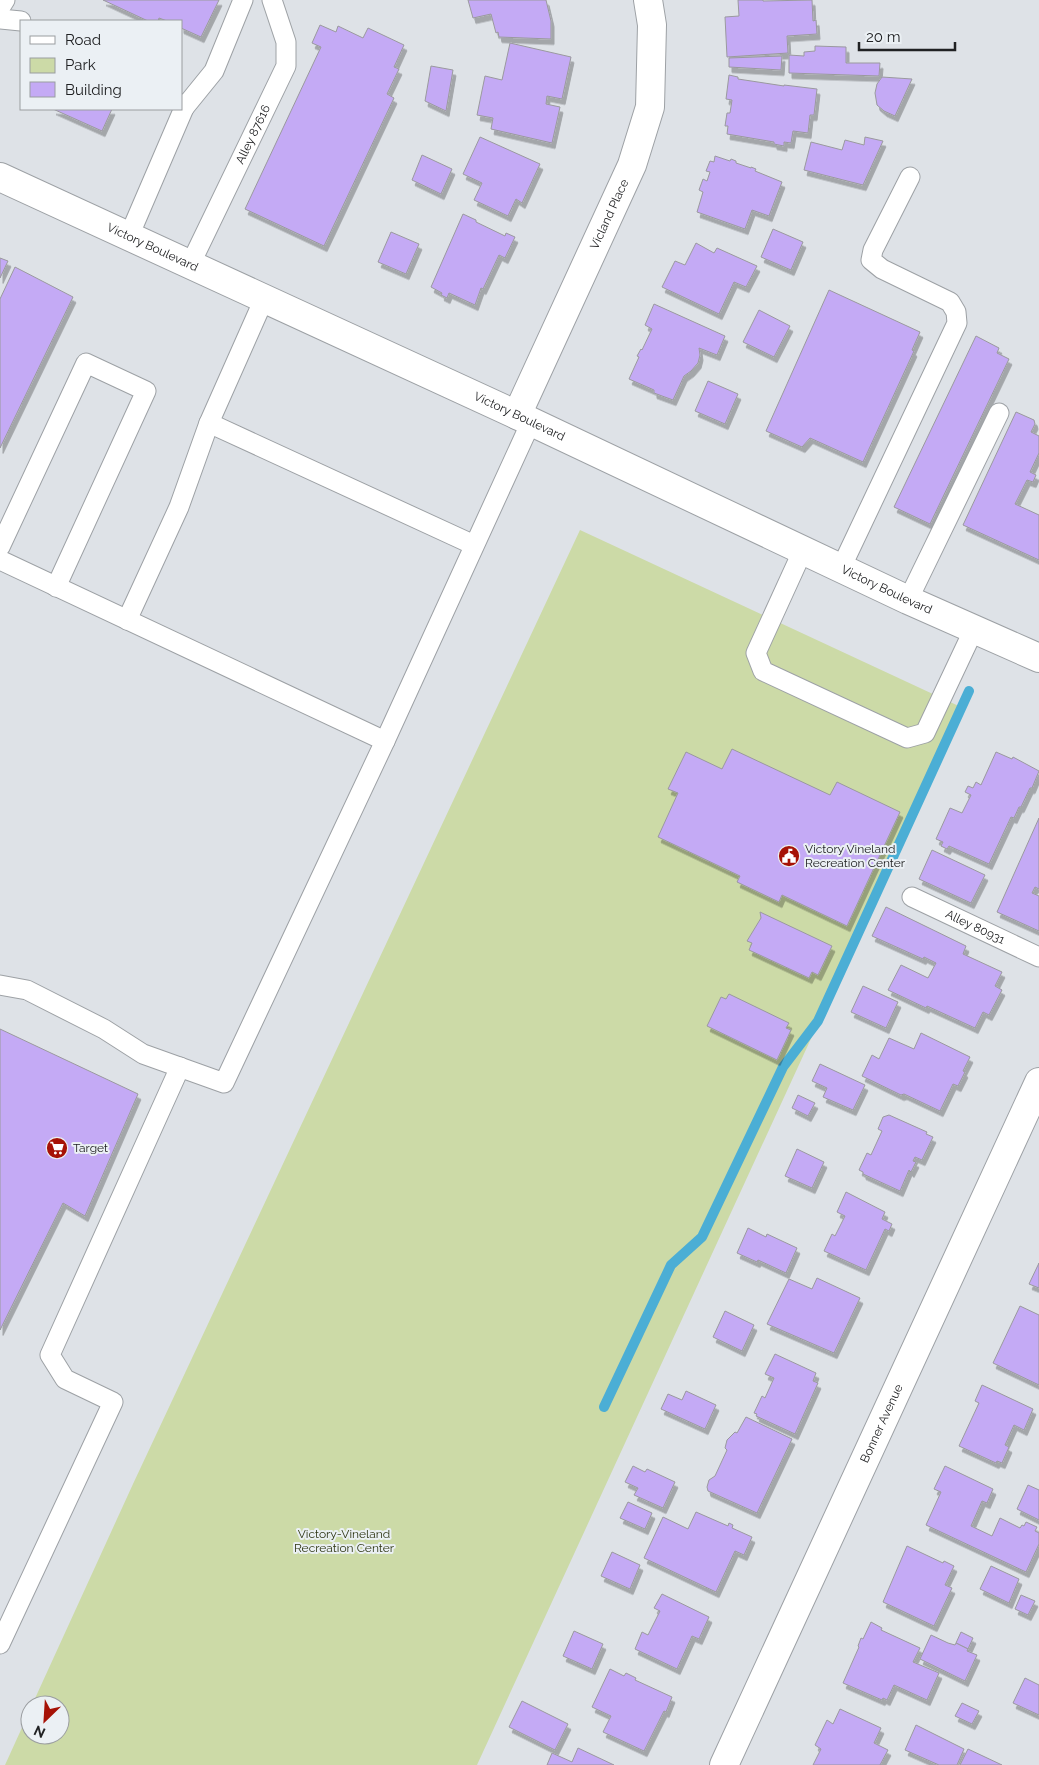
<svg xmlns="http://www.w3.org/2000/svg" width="1039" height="1765" viewBox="0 0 1039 1765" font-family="Raleway,sans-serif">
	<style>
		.green { fill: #ccdaa7 }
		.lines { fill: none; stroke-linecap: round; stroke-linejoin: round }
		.stream { stroke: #4baed5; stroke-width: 10 }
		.building { fill: #c4aaf5; stroke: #9a999e; filter: url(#shadow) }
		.lane-casing { stroke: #9da1a5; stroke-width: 21 }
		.street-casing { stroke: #9da1a5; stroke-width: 30 }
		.secondary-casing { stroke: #9da1a5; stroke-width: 30 }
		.lane { stroke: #fff; stroke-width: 19 }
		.street { stroke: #fff; stroke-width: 28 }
		.secondary { stroke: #fff; stroke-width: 28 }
		.labels { text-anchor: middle; stroke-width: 4; stroke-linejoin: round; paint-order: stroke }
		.street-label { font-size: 12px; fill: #202123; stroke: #ebf0f4 }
		.poi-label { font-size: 12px; fill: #202123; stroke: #ebf0f4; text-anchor: start }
		.park-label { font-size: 12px; fill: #2d3512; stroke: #ebf0f4 }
	</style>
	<defs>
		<filter id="shadow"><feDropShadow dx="3" dy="5.5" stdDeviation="0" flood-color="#0004"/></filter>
	</defs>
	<rect width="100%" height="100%" fill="#dee2e7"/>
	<polygon class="green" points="580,530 963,708 477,1765 5,1765 30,1710 30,1735 60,1735 60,1705 32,1705 133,1484"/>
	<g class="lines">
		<polyline class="stream" points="604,1407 671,1265 702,1237 783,1067 818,1021 969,691"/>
	</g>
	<g class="building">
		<polygon points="103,0 219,0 201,37 181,28 181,21 167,21 159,18 158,21 148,21"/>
		<polygon points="468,0 546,0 551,21 551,39 499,37 498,32 496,33 491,14 473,18"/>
		<polygon points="738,0 763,0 763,1 812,0 813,21 816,20 817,34 787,36 788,53 727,57 725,17 739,16"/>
		<polygon points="320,25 336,32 338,26 363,38 368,28 404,45 394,67 399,69 387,94 394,98 324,246 245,209 321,47 312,43"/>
		<polygon points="510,43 571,57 562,99 547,96 546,104 560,107 552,143 491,129 493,118 477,115 485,76 502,80"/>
		<polygon points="815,46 846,47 846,63 880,63 879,76 789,73 789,55 804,56 804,52 815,51"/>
		<polygon points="782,56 781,70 729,67 729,58"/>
		<polygon points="431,66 453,70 446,111 425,101"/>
		<polygon points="729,75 738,77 738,79 784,86 784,85 817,89 814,115 810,115 808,133 793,131 791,143 784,142 784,146 774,144 774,142 727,134 728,126 725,126 727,113 730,113 732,100 726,99"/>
		<polygon points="882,77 912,79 895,116 884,111 877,105 875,93 877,84"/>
		<polygon points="53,109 112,109 102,131"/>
		<polygon points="480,137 540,164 522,203 516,199 508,216 474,200 482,183 463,174"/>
		<polygon points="865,137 883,141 863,185 804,170 811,142 842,150 845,140 864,145"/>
		<polygon points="422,155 452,169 441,194 412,180"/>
		<polygon points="715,156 730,161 731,159 736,161 736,163 751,168 751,167 756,169 755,171 782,182 769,216 752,210 745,229 697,212 703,192 699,190 703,179 707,181 710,172 706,171 710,161 714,162"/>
		<polygon points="463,214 476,220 476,222 505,236 506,233 515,237 505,258 499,255 483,289 481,288 475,305 449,293 447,298 441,295 442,293 431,287"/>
		<polygon points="773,229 803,242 791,270 761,257"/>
		<polygon points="391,232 419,244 406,274 378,262"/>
		<polygon points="696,243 714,253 717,248 757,266 746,287 734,282 719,314 662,287 675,261 685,265"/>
		<polygon points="0,258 8,261 0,278"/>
		<polygon points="15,267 73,297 0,448 0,299"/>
		<polygon points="829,290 920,332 912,350 914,351 863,462 810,438 802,447 766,431"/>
		<polygon points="654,304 725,336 717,355 699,348 700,355 698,363 691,371 684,376 673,400 654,393 654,390 629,379 639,357 637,356 641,349 642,350 652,329 645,325"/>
		<polygon points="759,310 790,326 774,357 743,342"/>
		<polygon points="976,336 999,348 997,353 1009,359 930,524 894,507"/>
		<polygon points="708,381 738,394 725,424 695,411"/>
		<polygon points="1016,412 1034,420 1035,424 1031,432 1039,436 1039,453 1030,472 1036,475 1033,482 1027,480 1015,504 1039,515 1039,560 963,525"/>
		<polygon points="732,749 830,795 837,782 900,812 847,926 782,895 779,902 737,882 740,876 658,837 678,793 668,789 686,752 722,769"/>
		<polygon points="996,752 1012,759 1013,757 1039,771 1032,788 1030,788 1021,807 1019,807 1014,818 1011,817 989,864 949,846 947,849 941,846 943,842 936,839 950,808 962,813 971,795 965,792 968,786 973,788 976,782 981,785"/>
		<polygon points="1039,818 1039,889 1035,887 1032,893 1039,896 1039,931 997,912"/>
		<polygon points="932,850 985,875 971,903 919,879"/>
		<polygon points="886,907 966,946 963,954 1002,972 995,986 1002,990 989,1015 983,1012 975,1028 927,1006 926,1008 888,990 901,965 928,978 936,963 924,957 923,959 872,936"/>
		<polygon points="760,912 832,946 818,975 812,972 809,978 749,950 752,943 747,941 761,918"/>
		<polygon points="863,986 898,1002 886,1028 851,1012"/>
		<polygon points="729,994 789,1023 786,1028 791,1030 777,1060 707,1026 721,997 726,999"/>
		<polygon points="0,1029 138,1094 85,1216 63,1203 0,1330"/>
		<polygon points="921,1033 970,1057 963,1071 965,1072 958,1086 953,1084 940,1111 904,1094 901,1095 862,1076 872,1055 879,1059 889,1038 914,1049"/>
		<polygon points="820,1064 865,1085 853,1110 823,1097 827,1088 812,1081"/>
		<polygon points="798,1095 815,1103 808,1116 792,1108"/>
		<polygon points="889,1115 927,1132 926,1134 933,1137 922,1160 915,1157 913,1161 916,1162 911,1172 909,1170 900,1191 863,1174 863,1172 859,1170 867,1153 871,1155 882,1131 878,1129 883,1117"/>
		<polygon points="797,1149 824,1162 812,1188 785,1176"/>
		<polygon points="846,1192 885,1212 882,1219 892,1224 889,1231 885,1229 866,1270 824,1251 832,1234 835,1236 845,1216 837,1212"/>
		<polygon points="748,1228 766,1237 767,1234 797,1248 786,1273 758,1260 757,1262 737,1253"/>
		<polygon points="1039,1263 1039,1288 1029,1284"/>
		<polygon points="817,1278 860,1298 834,1353 767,1324 789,1279 812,1289"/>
		<polygon points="1020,1306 1039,1315 1039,1385 993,1363"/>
		<polygon points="725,1311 754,1325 742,1351 713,1337"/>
		<polygon points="775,1354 816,1373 813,1381 818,1383 795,1434 756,1416 757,1414 754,1413 762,1396 765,1398 774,1378 765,1374"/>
		<polygon points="982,1385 1033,1409 1024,1430 1014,1425 1005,1445 1009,1447 1002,1463 997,1461 996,1463 959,1446 979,1403 975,1401"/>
		<polygon points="686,1391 716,1405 705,1429 661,1409 668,1394 682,1400"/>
		<polygon points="746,1417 792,1439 757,1513 708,1491 707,1487 709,1480 715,1476 727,1450 725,1448 727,1440 735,1432 737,1433"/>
		<polygon points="633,1466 645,1472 647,1469 675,1482 663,1508 634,1495 638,1488 625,1482"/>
		<polygon points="945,1466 993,1489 987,1503 982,1501 971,1526 992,1536 1000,1518 1020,1528 1022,1525 1024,1526 1026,1522 1037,1527 1035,1531 1039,1533 1039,1544 1026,1572 926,1525 941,1492 934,1489"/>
		<polygon points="1028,1485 1039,1490 1039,1520 1017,1509"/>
		<polygon points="628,1502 652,1513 645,1529 620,1518"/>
		<polygon points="696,1512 728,1526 729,1523 733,1525 732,1528 752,1537 744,1555 735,1551 716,1592 644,1558 663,1517 688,1529"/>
		<polygon points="907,1546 943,1563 944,1561 954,1566 945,1585 952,1588 934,1626 883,1602"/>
		<polygon points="612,1552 640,1565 630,1589 601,1576"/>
		<polygon points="991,1566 1019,1579 1009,1603 980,1589"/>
		<polygon points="662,1594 709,1617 699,1639 692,1636 677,1669 635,1649 642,1632 648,1635 660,1611 654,1608"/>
		<polygon points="1021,1595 1035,1601 1028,1615 1015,1609"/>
		<polygon points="871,1622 882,1628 881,1630 920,1648 913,1662 939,1673 927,1700 894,1685 887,1700 883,1698 882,1700 843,1683 859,1647 858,1646 861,1638 863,1639"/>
		<polygon points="574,1631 603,1644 592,1669 563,1656"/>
		<polygon points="961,1632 973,1638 968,1649 956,1643"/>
		<polygon points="931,1635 948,1643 955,1645 956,1643 968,1649 967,1651 977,1655 965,1681 920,1659"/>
		<polygon points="610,1669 624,1676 626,1673 636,1678 635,1680 672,1697 666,1712 664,1711 644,1751 603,1732 611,1716 592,1707"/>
		<polygon points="1025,1678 1039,1685 1039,1715 1013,1703"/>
		<polygon points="522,1701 568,1724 555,1750 509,1727"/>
		<polygon points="962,1703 979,1711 972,1724 955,1716"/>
		<polygon points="840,1709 881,1728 874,1743 888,1750 880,1765 813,1765 821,1749 815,1745 827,1720 833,1724"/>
		<polygon points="916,1725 964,1749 957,1765 939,1765 905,1750"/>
		<polygon points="578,1748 614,1765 547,1765 552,1753 572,1762"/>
		<polygon points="968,1749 1002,1765 960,1765"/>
	</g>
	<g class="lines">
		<g class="lane-casing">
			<g id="lane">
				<polyline points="0,8 5,0"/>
				<polyline points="0,19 21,21"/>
				<polyline points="184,108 214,71 243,0"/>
				<polyline points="129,236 184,108 181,104"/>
				<path id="s1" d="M190 265 286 66V42L272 0"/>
				<polyline points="209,423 474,545"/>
				<polyline points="0,547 86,363 146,391 56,587"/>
				<polyline points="803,550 756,653 763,671 907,738 925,733 974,629"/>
				<polyline points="0,560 385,741"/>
				<polyline points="841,568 957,323 956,312 950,302 882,269 871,260 873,250 910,177"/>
				<polyline points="908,600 999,413"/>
				<polyline points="127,620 179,507 209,423 264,299"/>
				<path id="s2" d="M912 897 1039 957"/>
				<polyline points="0,985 27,990 104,1029 143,1054 224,1083 385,741 531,422"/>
				<polyline points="0,1644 113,1402 65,1379 50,1355 180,1067"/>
			</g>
		</g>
		<g class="street-casing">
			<g id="street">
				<path id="s3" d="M517 415 632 165 650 107 652 25 648 0"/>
				<path id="s4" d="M724 1765 1039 1082"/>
			</g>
		</g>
		<g class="secondary-casing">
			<g id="secondary">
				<path id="s5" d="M0 177 517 415 908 600 1039 658"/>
			</g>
		</g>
		<use href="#lane" class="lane"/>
		<use href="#street" class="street"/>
		<use href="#secondary" class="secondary"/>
	</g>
	<defs>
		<g id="civic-disc" transform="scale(1.125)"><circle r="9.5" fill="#a61206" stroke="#ebf0f4"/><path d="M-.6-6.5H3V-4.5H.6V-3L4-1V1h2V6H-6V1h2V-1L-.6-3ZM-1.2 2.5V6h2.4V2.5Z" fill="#fff"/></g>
		<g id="supermarket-disc" transform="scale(1.125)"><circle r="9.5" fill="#a61206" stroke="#ebf0f4"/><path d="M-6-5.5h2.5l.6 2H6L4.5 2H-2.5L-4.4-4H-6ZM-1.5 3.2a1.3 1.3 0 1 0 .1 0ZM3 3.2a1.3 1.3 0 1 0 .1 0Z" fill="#fff"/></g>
	</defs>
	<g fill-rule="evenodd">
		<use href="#civic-disc" x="789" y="856"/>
		<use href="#supermarket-disc" x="57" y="1148"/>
	</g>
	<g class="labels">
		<g class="street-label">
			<text dy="4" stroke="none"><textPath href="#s1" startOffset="145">Alley 87616</textPath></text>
			<text dy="4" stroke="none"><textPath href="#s3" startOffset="221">Vicland Place</textPath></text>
			<text dy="4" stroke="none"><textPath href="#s5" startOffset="168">Victory Boulevard</textPath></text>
			<text dy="4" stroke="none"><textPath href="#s5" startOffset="572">Victory Boulevard</textPath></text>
			<text dy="4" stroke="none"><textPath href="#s5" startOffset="978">Victory Boulevard</textPath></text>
			<text dy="4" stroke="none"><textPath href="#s2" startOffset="70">Alley 80931</textPath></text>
			<text dy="4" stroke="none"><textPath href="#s4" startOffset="376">Bonner Avenue</textPath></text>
		</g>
		<g class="poi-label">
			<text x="805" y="853">Victory Vineland<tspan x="805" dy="14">Recreation Center</tspan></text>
			<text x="73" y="1152">Target</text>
		</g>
		<g class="park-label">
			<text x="344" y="1538">Victory-Vineland<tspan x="344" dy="14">Recreation Center</tspan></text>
		</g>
	</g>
	<rect x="20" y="20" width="162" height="90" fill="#ebf0f4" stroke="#9a9da0"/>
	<rect x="30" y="36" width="25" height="8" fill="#ffffff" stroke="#9a9da0"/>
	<text x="65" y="45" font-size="15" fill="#202123">Road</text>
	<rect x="30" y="58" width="25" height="15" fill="#ccdaa7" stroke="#9a9da0"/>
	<text x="65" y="70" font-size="15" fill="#202123">Park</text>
	<rect x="30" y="82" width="25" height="15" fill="#c4aaf5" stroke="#9a9da0"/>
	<text x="65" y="95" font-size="15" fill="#202123">Building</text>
	<g transform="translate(45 1720) rotate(205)"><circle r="24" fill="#ebf0f4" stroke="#9a9da0"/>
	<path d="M0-4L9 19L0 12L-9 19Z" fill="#a61206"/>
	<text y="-8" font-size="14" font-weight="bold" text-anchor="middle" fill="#202123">N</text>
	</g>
	<path d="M859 42v8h96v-8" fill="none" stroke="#202123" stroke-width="2.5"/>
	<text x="866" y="42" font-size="15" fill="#202123" stroke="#ebf0f4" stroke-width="4" paint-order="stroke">20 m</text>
</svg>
